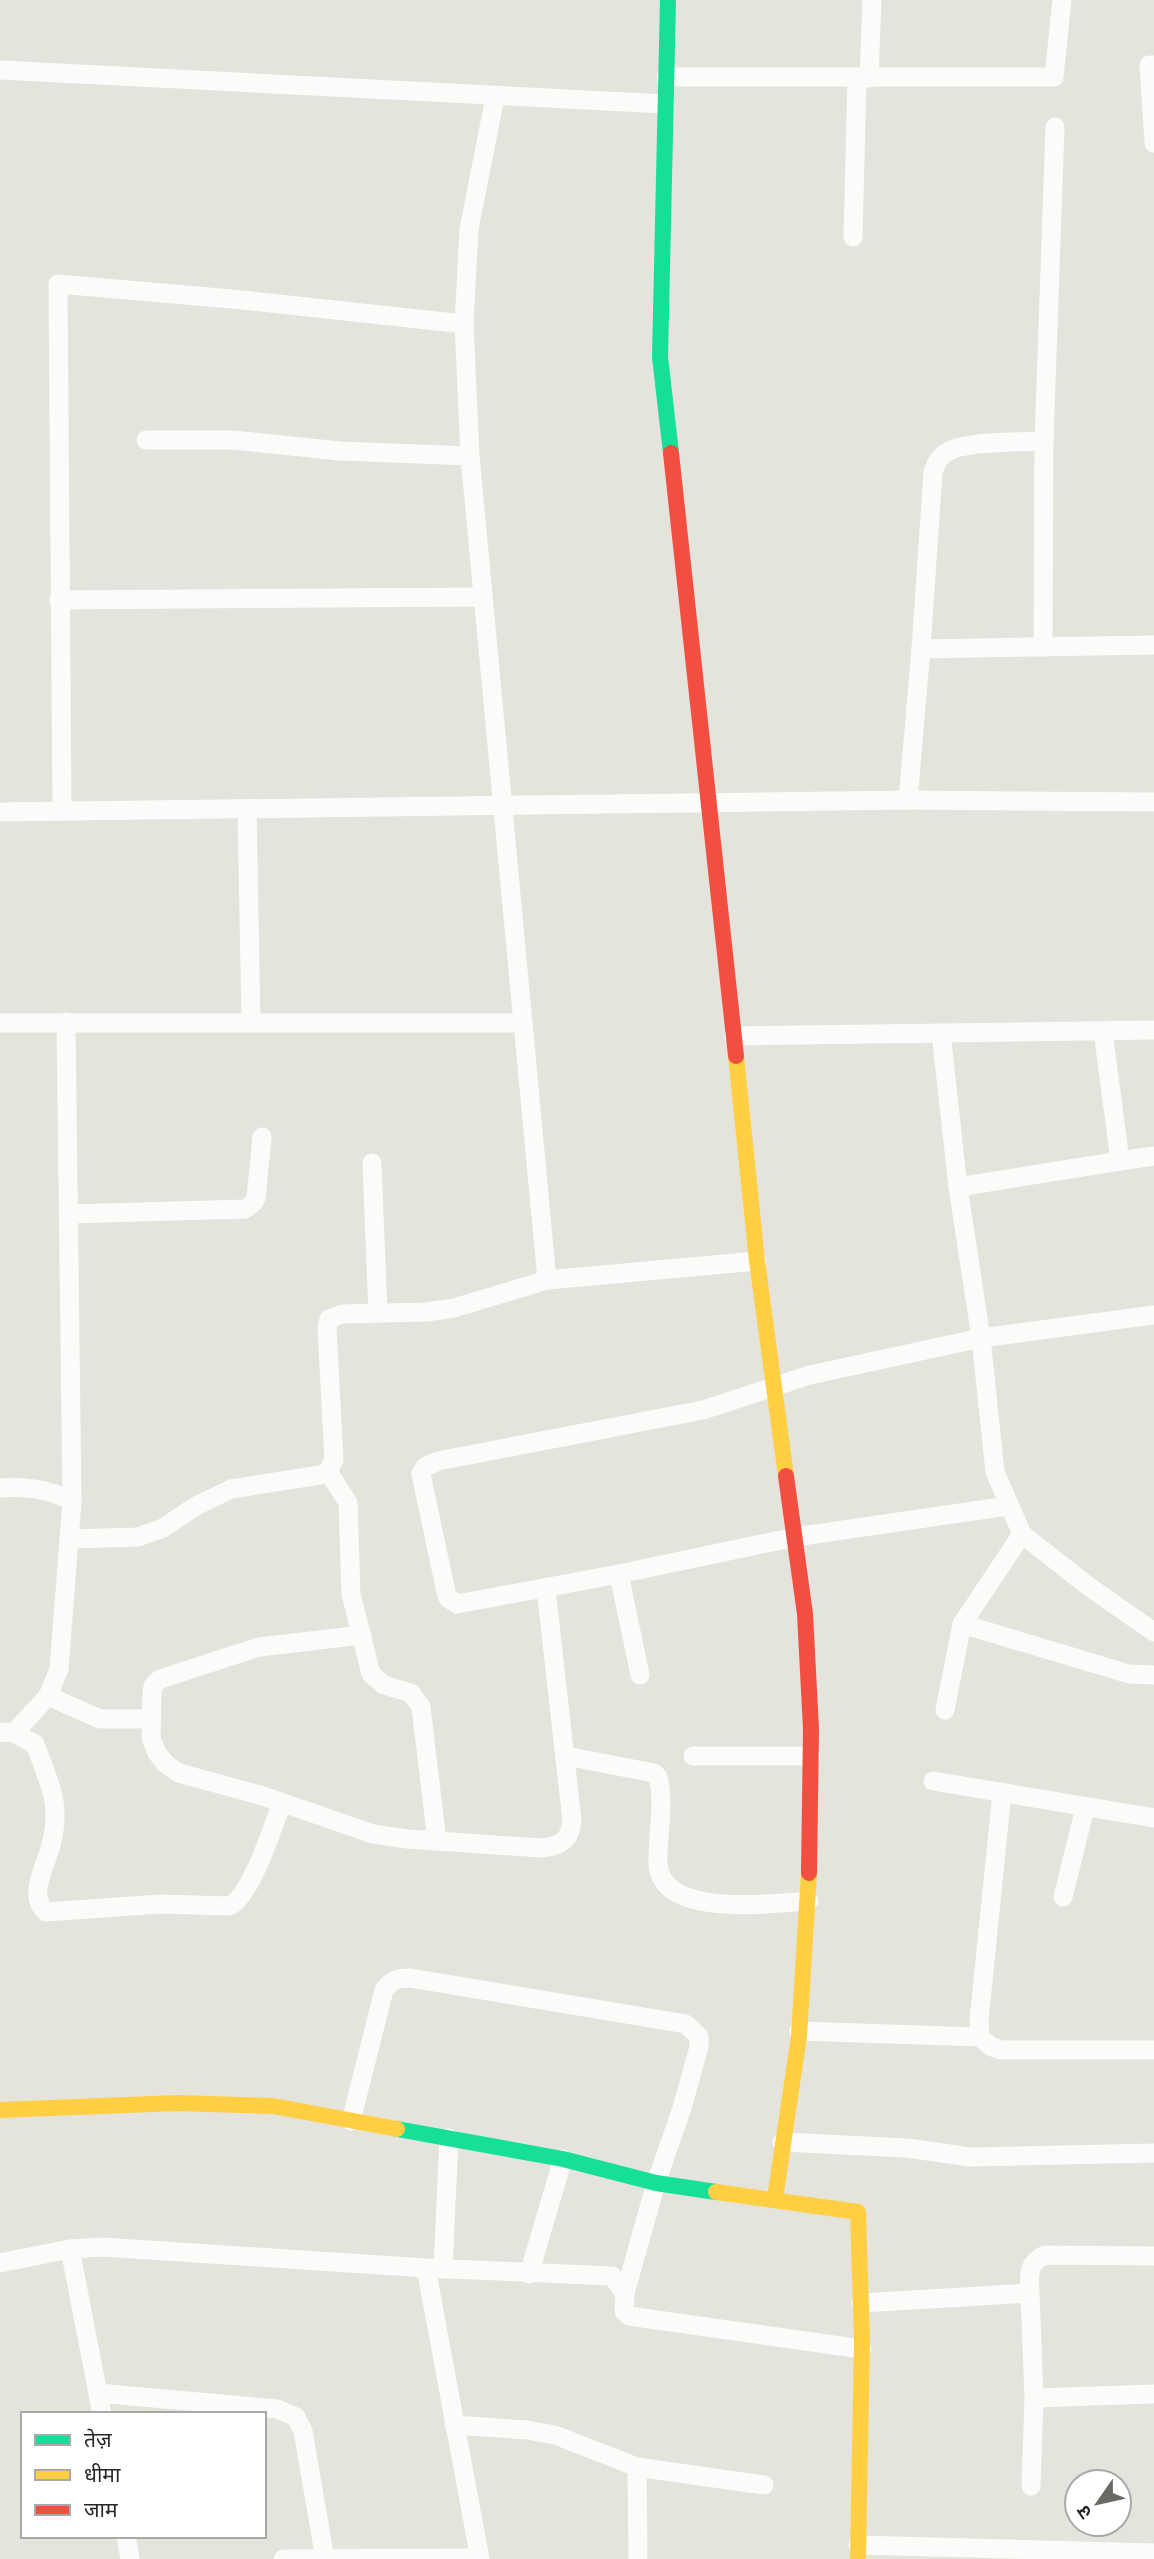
<svg xmlns="http://www.w3.org/2000/svg" width="1154" height="2559" viewBox="0 0 1154 2559" font-family="'Alegreya Sans','Noto Sans Devanagari',sans-serif">
	<style>
		.lines { fill: none; stroke-linecap: round; stroke-linejoin: round }
		.street { stroke: #fbfbfa; stroke-width: 19 }
		.fast { stroke: #16e098; stroke-width: 16 }
		.slow { stroke: #ffcf43; stroke-width: 16 }
		.jam { stroke: #f24e42; stroke-width: 16 }
	</style>
	<rect width="100%" height="100%" fill="#e4e3dc"/>
	<g class="lines">
		<g class="street">
			<polyline points="1154,65 1149,65 1154,143"/>
			<polyline points="0,70 665,104"/>
			<polyline points="666,77 1054,77 1062,0"/>
			<polyline points="869,78 872,0"/>
			<polyline points="495,97 469,229 464,324 470,456 547,1280"/>
			<polyline points="853,237 857,78"/>
			<polyline points="146,440 233,440 340,451 470,456"/>
			<polyline points="1044,441 1055,127"/>
			<polyline points="59,600 483,597"/>
			<polyline points="921,649 1154,645"/>
			<path d="M908 800 921 649 933 472C936 462 940 456 949 451 966 441 1023 442 1044 441L1043 647"/>
			<polyline points="247,809 251,1022"/>
			<polyline points="62,811 58,284 243,300 464,324"/>
			<polyline points="0,812 908,800 1154,802"/>
			<polyline points="0,1023 523,1023"/>
			<polyline points="1103,1031 1120,1161 1154,1156"/>
			<polyline points="941,1033 958,1187 1120,1161"/>
			<polyline points="734,1036 1154,1030"/>
			<polyline points="372,1163 378,1313"/>
			<polyline points="958,1187 981,1338 1154,1315"/>
			<polyline points="68,1214 245,1209 253,1203 256,1198 262,1137"/>
			<polyline points="328,1471 348,1503 351,1594 371,1674 384,1685 411,1693 421,1707 437,1841"/>
			<path d="M0 1488C27 1486 47 1489 72 1501"/>
			<polyline points="1008,1506 795,1537 619,1574 457,1604 448,1598 446,1592 421,1474 425,1467 438,1461 703,1410 810,1375 981,1338 995,1472 1022,1534 1088,1586 1154,1632"/>
			<polyline points="70,1539 138,1537 163,1528 196,1506 231,1489 320,1475 328,1471 334,1460 327,1328 329,1319 342,1314 427,1312 454,1308 547,1280 757,1261"/>
			<polyline points="619,1574 640,1675"/>
			<polyline points="962,1624 1129,1674 1154,1675"/>
			<path d="M362 1635 259 1647 160 1679 153 1686 152 1693 151 1738 157 1753 166 1764 179 1773 263 1796 373 1834 407 1839 541 1848C560 1846 570 1841 572 1821L546 1589"/>
			<polyline points="48,1696 100,1719 152,1719"/>
			<polyline points="945,1710 962,1624 1022,1534"/>
			<path d="M0 1732 14 1733 35 1744C49 1783 62 1803 51 1845 46 1866 27 1896 46 1912L160 1904 230 1906C252 1894 272 1828 282 1803"/>
			<polyline points="14,1733 48,1696 59,1669 72,1501 66,1022"/>
			<path d="M566 1756 654 1773 658 1777C665 1802 657 1837 658 1864 662 1919 772 1903 809 1901"/>
			<polyline points="693,1756 811,1756"/>
			<polyline points="933,1781 1154,1818"/>
			<polyline points="1002,1792 979,2021 980,2037 990,2046 1001,2050 1154,2050"/>
			<polyline points="1063,1897 1085,1808"/>
			<polyline points="799,2031 980,2037"/>
			<path d="M351 2121 384 1990C391 1980 398 1978 410 1978L686 2024 699 2037V2047L682 2108 656 2183 625 2293"/>
			<polyline points="782,2142 907,2148 970,2157 1154,2153"/>
			<polyline points="70,2249 102,2414"/>
			<polyline points="0,2263 70,2249 103,2247 426,2268 480,2559"/>
			<polyline points="426,2268 612,2276 625,2293 624,2311 629,2316 862,2349"/>
			<polyline points="443,2269 449,2138"/>
			<polyline points="529,2274 563,2159"/>
			<path d="M1030 2293C1029 2276 1027 2263 1045 2255L1154 2256"/>
			<polyline points="861,2303 1030,2293 1034,2398 1154,2394"/>
			<polyline points="98,2393 277,2409 296,2417 303,2431 325,2559"/>
			<polyline points="454,2425 527,2430 555,2435 637,2467 638,2559"/>
			<polyline points="637,2467 764,2485"/>
			<polyline points="1031,2486 1034,2398"/>
			<polyline points="126,2536 130,2559"/>
			<polyline points="858,2545 1154,2553"/>
			<polyline points="283,2559 479,2558"/>
		</g>
		<g class="fast">
			<polyline points="668,0 660,357 671,453"/>
			<polyline points="397,2129 563,2159 656,2183 716,2192"/>
		</g>
		<g class="slow">
			<polyline points="736,1056 757,1261 786,1476"/>
			<polyline points="0,2110 178,2103 273,2106 397,2129"/>
			<polyline points="716,2192 858,2212 862,2341 858,2559"/>
			<polyline points="775,2199 799,2036 809,1873"/>
		</g>
		<g class="jam">
			<polyline points="671,453 736,1056"/>
			<polyline points="786,1476 805,1614 811,1729 809,1873"/>
		</g>
	</g>
	<rect x="21" y="2412" width="245" height="126" fill="#ffffff" stroke="#a9a9a9" stroke-width="2"/>
	<rect x="35" y="2435" width="35" height="10" fill="#16e098" stroke="#a9a9a9" stroke-width="2"/>
	<text x="84" y="2447" font-size="21" fill="#272727">तेज़</text>
	<rect x="35" y="2470" width="35" height="10" fill="#ffcf43" stroke="#a9a9a9" stroke-width="2"/>
	<text x="84" y="2482" font-size="21" fill="#272727">धीमा</text>
	<rect x="35" y="2505" width="35" height="10" fill="#f24e42" stroke="#a9a9a9" stroke-width="2"/>
	<text x="84" y="2517" font-size="21" fill="#272727">जाम</text>
	<g transform="translate(1098 2503) rotate(236)"><circle r="33" fill="#ffffff" stroke="#a9a9a9" stroke-width="2"/>
	<path d="M0-5L12 26L0 18L-12 26Z" fill="#696966"/>
	<text y="-10" font-size="19" font-weight="bold" text-anchor="middle" fill="#272727">उ</text>
	</g>
</svg>
